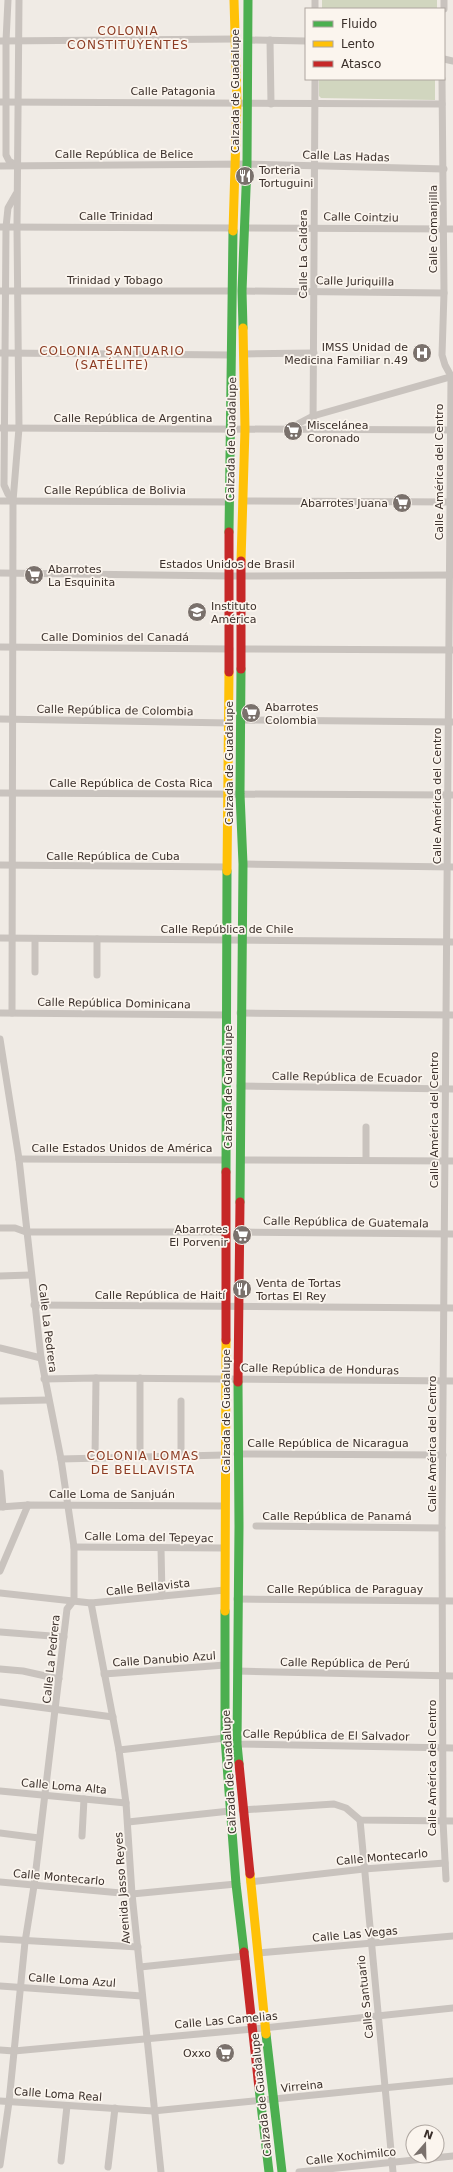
<svg xmlns="http://www.w3.org/2000/svg" width="453" height="2172" viewBox="0 0 453 2172" font-family="'DejaVu Sans',sans-serif">
	<style>
		.green { fill: #d1d6bf }
		.lines { fill: none; stroke-linecap: round; stroke-linejoin: round }
		.street { stroke: #c9c3be; stroke-width: 7 }
		.fast { stroke: #4caf50; stroke-width: 9 }
		.slow { stroke: #ffc107; stroke-width: 9 }
		.jam { stroke: #c62828; stroke-width: 9 }
		.labels { text-anchor: middle; stroke-width: 3.5; stroke-linejoin: round; paint-order: stroke }
		.street-label { font-size: 11px; fill: #3b302b; stroke: #fbf5ee }
		.poi-label { font-size: 11px; fill: #3b302b; stroke: #fbf5ee; text-anchor: start }
		.neighbourhood-label { font-size: 12px; letter-spacing: 1px; fill: #8c3b22; stroke: #fbf5ee }
	</style>
	<rect width="100%" height="100%" fill="#f0ebe5"/>
	<g class="green">
		<rect x="322" y="0" width="115" height="9"/>
		<polygon points="319,79 435,79 435,100 321,98 319,96"/>
	</g>
	<g class="lines">
		<g class="street">
			<polyline points="8,0 6,41 6,155 9,161 16,165"/>
			<polyline points="315,9 315,0"/>
			<polyline points="444,9 444,0"/>
			<polyline points="248,40 306,41"/>
			<polyline points="270,40 271,104"/>
			<polyline points="0,41 234,39"/>
			<polyline points="444,59 453,61"/>
			<polyline points="442,79 444,293 442,355 445,365 451,376 442,1528 443,1821 446,1879"/>
			<polyline points="0,102 442,104"/>
			<polyline points="0,166 247,164 444,169"/>
			<polyline points="0,227 233,228"/>
			<polyline points="244,228 453,229"/>
			<polyline points="0,291 231,291"/>
			<polyline points="242,291 444,293"/>
			<polyline points="0,353 232,355"/>
			<polyline points="243,354 314,353"/>
			<polyline points="0,428 453,430"/>
			<polyline points="290,428 313,416 453,376"/>
			<polyline points="313,430 315,79"/>
			<polyline points="0,501 230,502"/>
			<polyline points="13,501 8,494 4,485 6,227 8,208 16,194"/>
			<polyline points="242,501 453,502"/>
			<polyline points="0,573 228,576 453,575"/>
			<polyline points="0,647 230,649"/>
			<polyline points="241,649 453,650"/>
			<polyline points="0,719 230,723"/>
			<polyline points="241,720 453,722"/>
			<polyline points="0,793 453,795"/>
			<polyline points="243,864 453,867"/>
			<polyline points="0,865 227,867"/>
			<polyline points="0,938 453,942"/>
			<polyline points="35,939 35,972"/>
			<polyline points="97,975 97,939"/>
			<polyline points="0,1013 227,1015"/>
			<polyline points="12,1013 13,501 19,428 17,227 19,0"/>
			<polyline points="240,1013 453,1015"/>
			<polyline points="0,1039 19,1159 41,1358 61,1459 74,1547 74,1600 67,1609 34,1886 25,1942 9,2102 0,2165"/>
			<polyline points="240,1086 453,1089"/>
			<polyline points="366,1127 366,1159"/>
			<polyline points="19,1159 226,1160"/>
			<polyline points="240,1160 453,1161"/>
			<polyline points="0,1228 15,1228 26,1232 226,1232"/>
			<polyline points="239,1232 453,1234"/>
			<polyline points="0,1276 30,1275"/>
			<polyline points="34,1305 453,1308"/>
			<polyline points="0,1348 41,1358"/>
			<polyline points="140,1378 140,1457"/>
			<polyline points="44,1379 96,1378 453,1381"/>
			<polyline points="0,1401 48,1400"/>
			<polyline points="181,1401 181,1456"/>
			<polyline points="237,1454 443,1455"/>
			<polyline points="95,1458 96,1378"/>
			<polyline points="61,1459 224,1455"/>
			<polyline points="0,1473 3,1507"/>
			<polyline points="0,1507 28,1505 224,1506"/>
			<polyline points="256,1526 442,1528"/>
			<polyline points="74,1547 225,1548"/>
			<polyline points="161,1548 162,1596"/>
			<polyline points="0,1571 28,1505"/>
			<polyline points="0,1593 91,1603 225,1590"/>
			<polyline points="237,1599 453,1601"/>
			<polyline points="91,1603 119,1750 126,1803 132,1894 161,2172"/>
			<polyline points="0,1632 64,1637"/>
			<polyline points="0,1669 23,1671 59,1679"/>
			<polyline points="237,1671 453,1676"/>
			<polyline points="104,1674 225,1665"/>
			<polyline points="0,1702 113,1717"/>
			<polyline points="119,1750 225,1738 237,1744 453,1748"/>
			<polyline points="0,1791 126,1803"/>
			<polyline points="242,1810 334,1804 346,1808 360,1820 453,1821"/>
			<polyline points="360,1820 393,2172"/>
			<polyline points="128,1822 230,1811"/>
			<polyline points="0,1833 39,1838"/>
			<polyline points="82,1836 84,1799"/>
			<polyline points="0,1882 132,1894 236,1884"/>
			<polyline points="250,1882 364,1869 445,1863"/>
			<polyline points="0,1939 138,1947"/>
			<polyline points="258,1953 453,1936"/>
			<polyline points="140,1967 244,1956"/>
			<polyline points="0,1986 142,1996"/>
			<polyline points="0,2050 14,2051 253,2029 453,2008"/>
			<polyline points="0,2101 153,2111 453,2081"/>
			<polyline points="61,2161 67,2106"/>
			<polyline points="108,2167 115,2108"/>
			<polyline points="299,2172 453,2156"/>
		</g>
		<g class="fast">
			<polyline points="243,328 242,291 247,164 248,0"/>
			<polyline points="229,532 233,231"/>
			<polyline points="226,1172 227,871"/>
			<polyline points="240,1202 243,864 240,794 241,669"/>
			<polyline points="238,1382 239,1526 237,1744 239,1764"/>
			<polyline points="225,1611 225,1738 236,1884 244,1952"/>
			<polyline points="266,2034 282,2172"/>
			<polyline points="259,2088 269,2172"/>
		</g>
		<g class="slow">
			<polyline points="233,231 237,102 234,0"/>
			<polyline points="241,561 245,429 243,328"/>
			<polyline points="227,871 229,672"/>
			<polyline points="225,1611 226,1340"/>
			<polyline points="250,1874 266,2034"/>
		</g>
		<g class="jam">
			<polyline points="229,532 229,672"/>
			<polyline points="241,669 241,561"/>
			<polyline points="226,1340 226,1172"/>
			<polyline points="238,1382 240,1202"/>
			<polyline points="239,1764 250,1874"/>
			<polyline points="244,1952 259,2088"/>
		</g>
	</g>
	<defs>
		<g id="restaurant-disc" transform="scale(1)"><circle r="9.5" fill="#7a716c" stroke="#fbf5ee"/><path d="M-5-6h1v4h1v-4h1v4h1v-4h1v5L-1.5 .5V6h-2V.5L-5-1ZM5-6V6H3V1.5H1.5Q1.5-4 5-6Z" fill="#fff"/></g>
		<g id="hospital-disc" transform="scale(1)"><circle r="9.5" fill="#7a716c" stroke="#fbf5ee"/><path d="M-5-5h3v3.5h4V-5h3V5h-3V1.5h-4V5h-3Z" fill="#fff"/></g>
		<g id="supermarket-disc" transform="scale(1)"><circle r="9.5" fill="#7a716c" stroke="#fbf5ee"/><path d="M-6-5.5h2.5l.6 2H6L4.5 2H-2.5L-4.4-4H-6ZM-1.5 3.2a1.3 1.3 0 1 0 .1 0ZM3 3.2a1.3 1.3 0 1 0 .1 0Z" fill="#fff"/></g>
		<g id="school-disc" transform="scale(1)"><circle r="9.5" fill="#7a716c" stroke="#fbf5ee"/><path d="M0-5L7-2L0 1L-7-2ZM-4 1L0 2.5L4 1V4Q0 6-4 4Z" fill="#fff"/></g>
	</defs>
	<g fill-rule="evenodd">
		<use href="#restaurant-disc" x="245" y="176"/>
		<use href="#hospital-disc" x="422" y="353"/>
		<use href="#supermarket-disc" x="293" y="431"/>
		<use href="#supermarket-disc" x="402" y="503"/>
		<use href="#supermarket-disc" x="34" y="575"/>
		<use href="#school-disc" x="197" y="612"/>
		<use href="#supermarket-disc" x="251" y="713"/>
		<use href="#supermarket-disc" x="242" y="1235"/>
		<use href="#restaurant-disc" x="242" y="1289"/>
		<use href="#supermarket-disc" x="225" y="2053"/>
	</g>
	<g class="labels">
		<g class="street-label">
			<text x="173" y="95">Calle Patagonia</text>
			<text transform="translate(235 91) rotate(-90)" y="4">Calzada de Guadalupe</text>
			<text x="124" y="158">Calle República de Belice</text>
			<text transform="translate(346 156) rotate(2)" y="4">Calle Las Hadas</text>
			<text x="116" y="220">Calle Trinidad</text>
			<text transform="translate(361 217) rotate(1)" y="4">Calle Cointziu</text>
			<text transform="translate(433 229) rotate(-90)" y="4">Calle Comanjilla</text>
			<text transform="translate(303 254) rotate(-90)" y="4">Calle La Caldera</text>
			<text x="115" y="284">Trinidad y Tobago</text>
			<text transform="translate(355 281) rotate(1)" y="4">Calle Juriquilla</text>
			<text x="133" y="422">Calle República de Argentina</text>
			<text transform="translate(231 439) rotate(-89)" y="4">Calzada de Guadalupe</text>
			<text transform="translate(439 472) rotate(-90)" y="4">Calle América del Centro</text>
			<text x="115" y="494">Calle República de Bolivia</text>
			<text x="227" y="568">Estados Unidos de Brasil</text>
			<text x="115" y="641">Calle Dominios del Canadá</text>
			<text transform="translate(115 710) rotate(1)" y="4">Calle República de Colombia</text>
			<text transform="translate(229 763) rotate(-90)" y="4">Calzada de Guadalupe</text>
			<text x="131" y="787">Calle República de Costa Rica</text>
			<text transform="translate(437 796) rotate(-90)" y="4">Calle América del Centro</text>
			<text x="113" y="860">Calle República de Cuba</text>
			<text x="227" y="933">Calle República de Chile</text>
			<text transform="translate(114 1003) rotate(1)" y="4">Calle República Dominicana</text>
			<text transform="translate(347 1077) rotate(1)" y="4">Calle República de Ecuador</text>
			<text transform="translate(228 1087) rotate(-90)" y="4">Calzada de Guadalupe</text>
			<text transform="translate(434 1120) rotate(-90)" y="4">Calle América del Centro</text>
			<text x="122" y="1152">Calle Estados Unidos de América</text>
			<text transform="translate(346 1222) rotate(1)" y="4">Calle República de Guatemala</text>
			<text x="160" y="1299">Calle República de Haití</text>
			<text transform="translate(48 1328) rotate(83)" y="4">Calle La Pedrera</text>
			<text transform="translate(320 1369) rotate(1)" y="4">Calle República de Honduras</text>
			<text transform="translate(226 1411) rotate(-90)" y="4">Calzada de Guadalupe</text>
			<text x="328" y="1447">Calle República de Nicaragua</text>
			<text transform="translate(432 1444) rotate(-90)" y="4">Calle América del Centro</text>
			<text x="112" y="1498">Calle Loma de Sanjuán</text>
			<text x="337" y="1520">Calle República de Panamá</text>
			<text transform="translate(149 1537) rotate(1)" y="4">Calle Loma del Tepeyac</text>
			<text transform="translate(148 1587) rotate(-6)" y="4">Calle Bellavista</text>
			<text x="345" y="1593">Calle República de Paraguay</text>
			<text transform="translate(51 1659) rotate(-84)" y="4">Calle La Pedrera</text>
			<text transform="translate(164 1659) rotate(-4)" y="4">Calle Danubio Azul</text>
			<text transform="translate(345 1663) rotate(1)" y="4">Calle República de Perú</text>
			<text transform="translate(326 1735) rotate(1)" y="4">Calle República de El Salvador</text>
			<text transform="translate(432 1768) rotate(-90)" y="4">Calle América del Centro</text>
			<text transform="translate(229 1772) rotate(-93)" y="4">Calzada de Guadalupe</text>
			<text transform="translate(64 1786) rotate(5)" y="4">Calle Loma Alta</text>
			<text transform="translate(382 1857) rotate(-5)" y="4">Calle Montecarlo</text>
			<text transform="translate(59 1877) rotate(5)" y="4">Calle Montecarlo</text>
			<text transform="translate(122 1888) rotate(-94)" y="4">Avenida Jasso Reyes</text>
			<text transform="translate(355 1934) rotate(-5)" y="4">Calle Las Vegas</text>
			<text transform="translate(72 1980) rotate(4)" y="4">Calle Loma Azul</text>
			<text transform="translate(365 1997) rotate(-96)" y="4">Calle Santuario</text>
			<text transform="translate(226 2020) rotate(-5)" y="4">Calle Las Camelias</text>
			<text transform="translate(302 2086) rotate(-6)" y="4">Virreina</text>
			<text transform="translate(58 2094) rotate(4)" y="4">Calle Loma Real</text>
			<text transform="translate(261 2095) rotate(-96)" y="4">Calzada de Guadalupe</text>
			<text transform="translate(351 2156) rotate(-6)" y="4">Calle Xochimilco</text>
		</g>
		<g class="poi-label">
			<text x="259" y="174">Torteria<tspan x="259" dy="13">Tortuguini</tspan></text>
			<text x="408" y="351" text-anchor="end">IMSS Unidad de<tspan x="408" dy="13">Medicina Familiar n.49</tspan></text>
			<text x="307" y="429">Miscelánea<tspan x="307" dy="13">Coronado</tspan></text>
			<text x="388" y="507" text-anchor="end">Abarrotes Juana</text>
			<text x="48" y="573">Abarrotes<tspan x="48" dy="13">La Esquinita</tspan></text>
			<text x="211" y="610">Instituto<tspan x="211" dy="13">América</tspan></text>
			<text x="265" y="711">Abarrotes<tspan x="265" dy="13">Colombia</tspan></text>
			<text x="228" y="1233" text-anchor="end">Abarrotes<tspan x="228" dy="13">El Porvenir</tspan></text>
			<text x="256" y="1287">Venta de Tortas<tspan x="256" dy="13">Tortas El Rey</tspan></text>
			<text x="211" y="2057" text-anchor="end">Oxxo</text>
		</g>
		<g class="neighbourhood-label">
			<text x="128" y="35">COLONIA<tspan x="128" dy="14">CONSTITUYENTES</tspan></text>
			<text x="112" y="355">COLONIA SANTUARIO<tspan x="112" dy="14">(SATÉLITE)</tspan></text>
			<text x="143" y="1460">COLONIA LOMAS<tspan x="143" dy="14">DE BELLAVISTA</tspan></text>
		</g>
	</g>
	<rect x="305" y="8" width="140" height="72" fill="#fbf5ee" stroke="#aea6a0"/>
	<rect x="313" y="21" width="20" height="6" fill="#4caf50" stroke="#aea6a0"/>
	<text x="341" y="28" font-size="12" fill="#3b302b">Fluido</text>
	<rect x="313" y="41" width="20" height="6" fill="#ffc107" stroke="#aea6a0"/>
	<text x="341" y="48" font-size="12" fill="#3b302b">Lento</text>
	<rect x="313" y="61" width="20" height="6" fill="#c62828" stroke="#aea6a0"/>
	<text x="341" y="68" font-size="12" fill="#3b302b">Atasco</text>
	<g transform="translate(425 2144) rotate(20)"><circle r="19" fill="#fbf5ee" stroke="#aea6a0"/>
	<path d="M0-3L7 15L0 10L-7 15Z" fill="#7a716c"/>
	<text y="-6" font-size="11" font-weight="bold" text-anchor="middle" fill="#3b302b">N</text>
	</g>
</svg>
